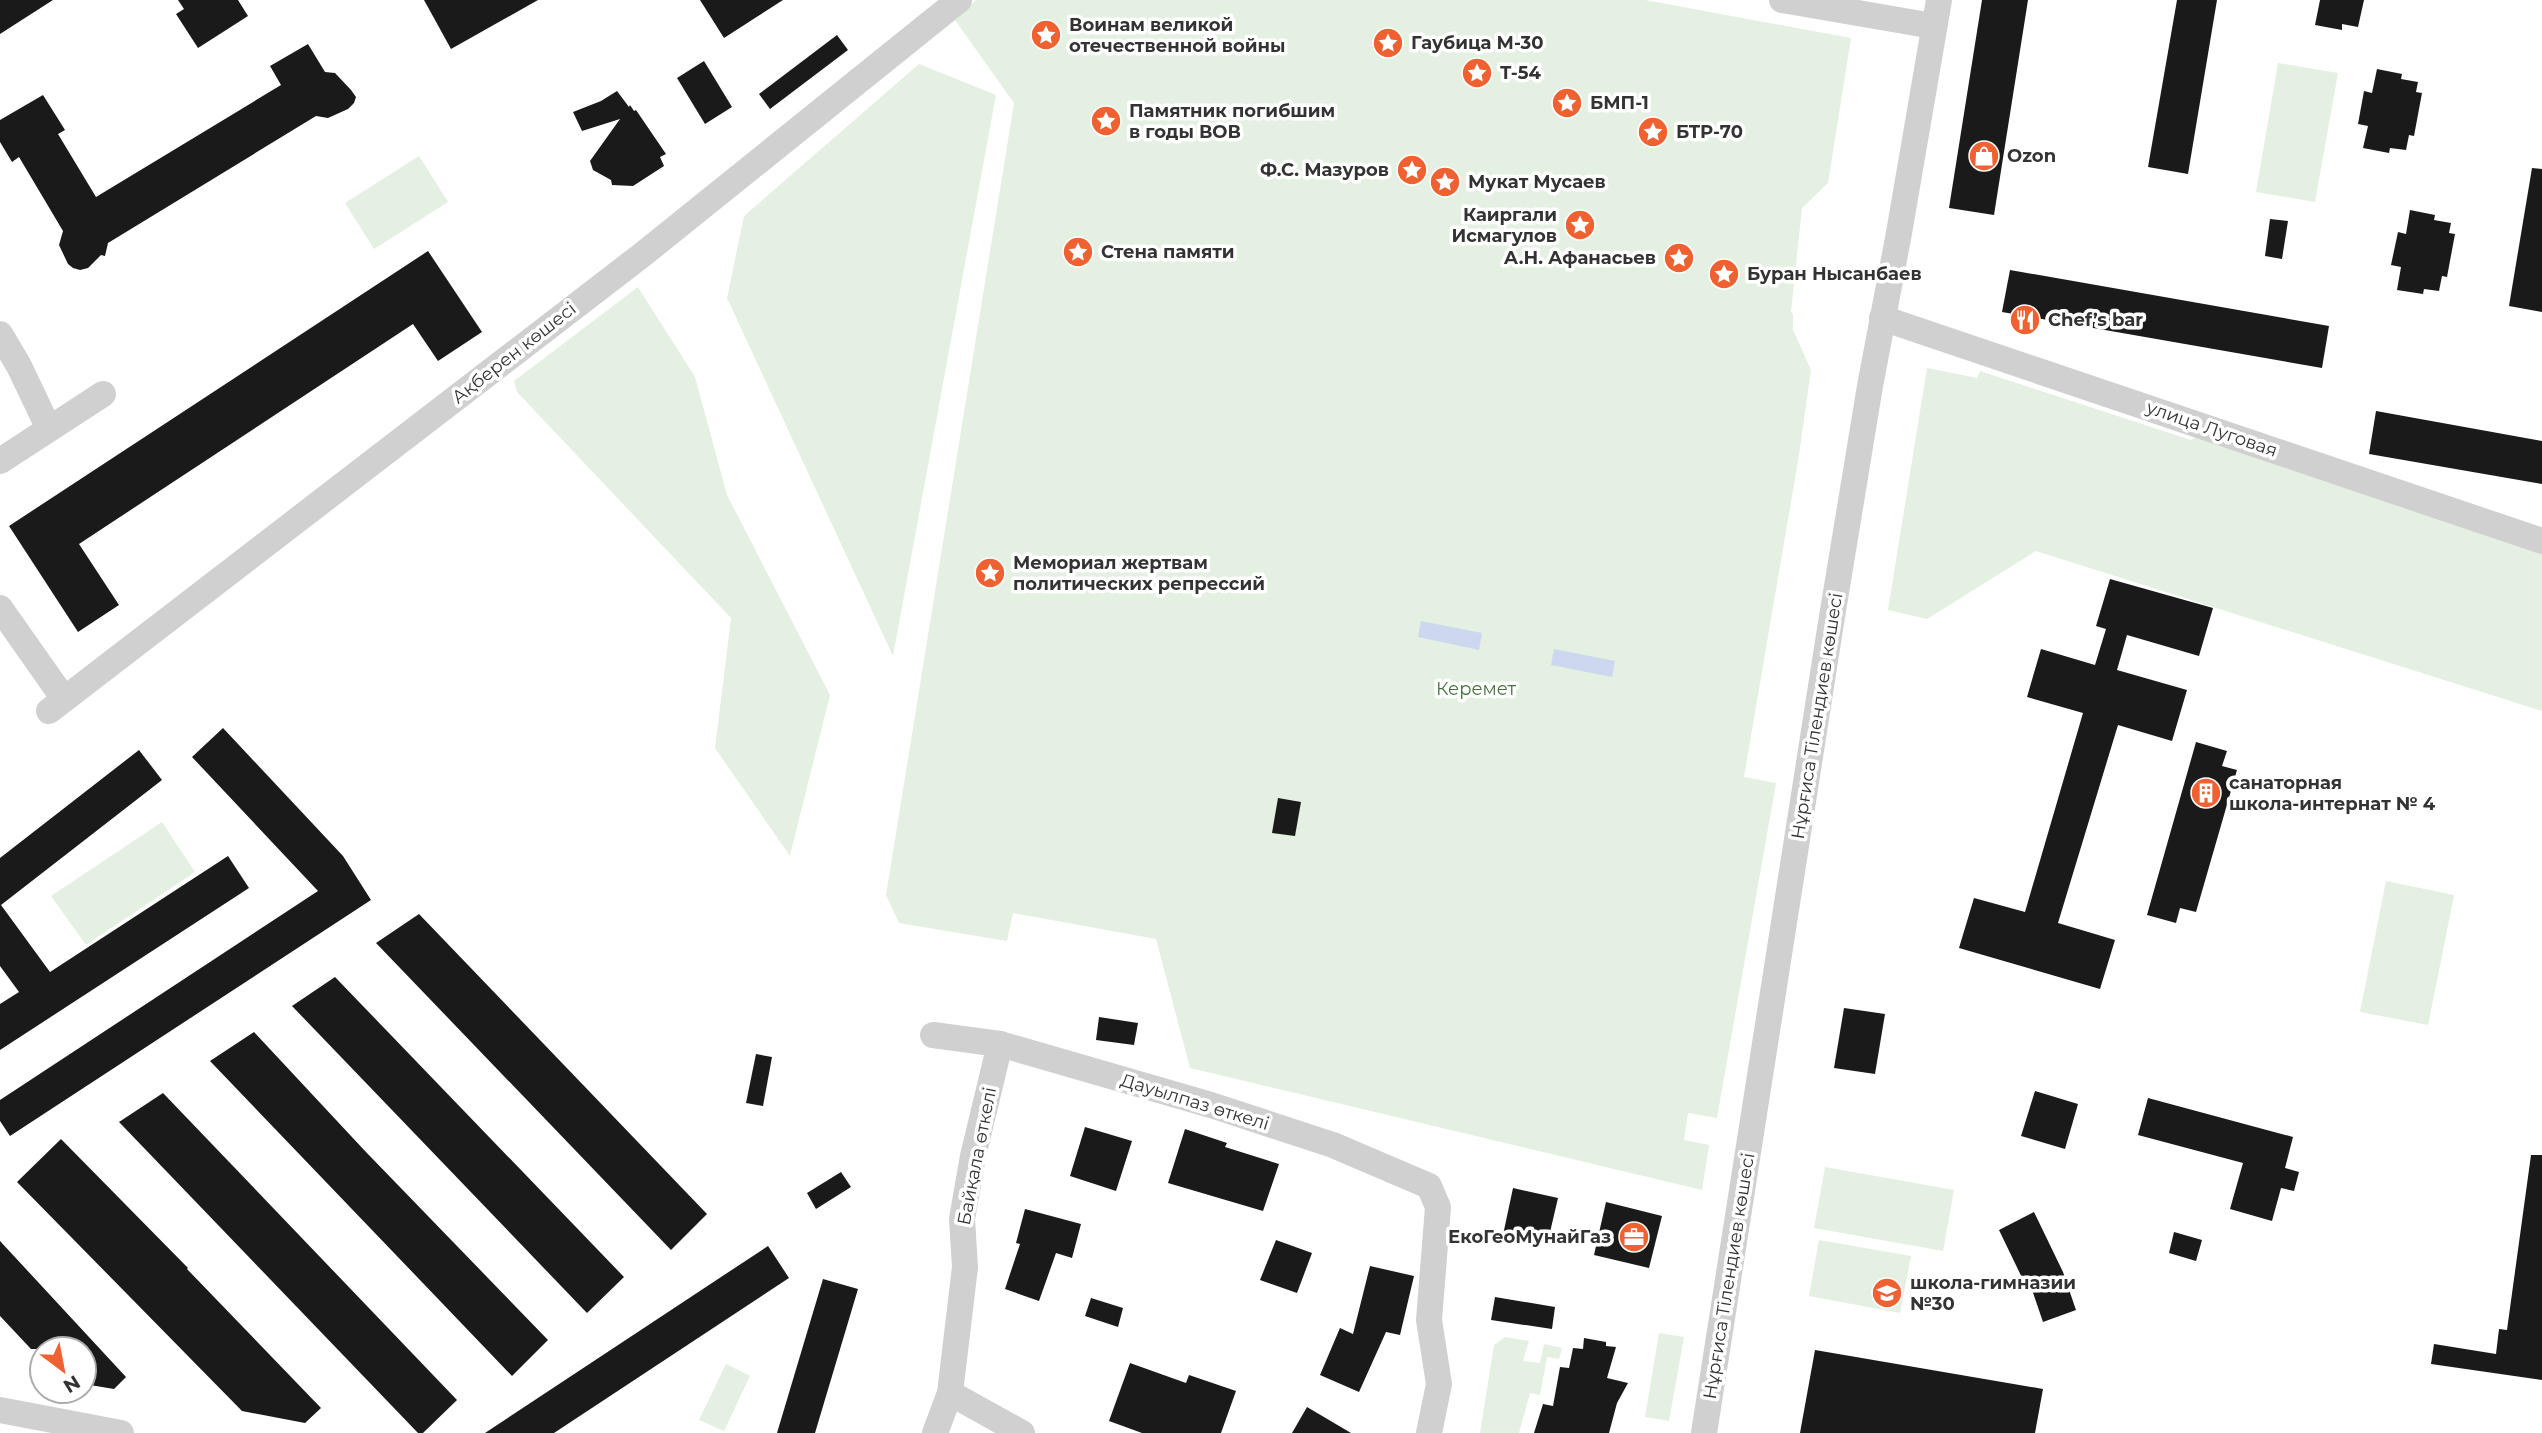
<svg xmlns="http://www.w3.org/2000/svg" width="2542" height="1433" viewBox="0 0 2542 1433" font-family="Montserrat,sans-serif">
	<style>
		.green { fill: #e4f0e1 }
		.water { fill: #cdd7f0 }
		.building { fill: #1a1a1a }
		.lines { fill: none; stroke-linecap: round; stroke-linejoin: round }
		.street { stroke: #d0d0d0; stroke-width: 26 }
		.labels { text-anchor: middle; stroke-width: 7; stroke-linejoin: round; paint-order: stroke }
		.poi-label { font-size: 18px; font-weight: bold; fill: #333; stroke: #fff; text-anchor: start }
		.street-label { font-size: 18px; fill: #333; stroke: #fff }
		.park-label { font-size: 18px; fill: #44723c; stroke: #fff }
	</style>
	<rect width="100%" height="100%" fill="#fff"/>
	<g class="green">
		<polygon points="976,0 1645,0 1851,38 1828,183 1802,208 1791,312 1793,314 1793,330 1811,370 1799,455 1744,777 1776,783 1717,1118 1688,1113 1684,1140 1709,1145 1702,1190 1190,1068 1156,939 1013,913 1007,941 899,923 886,895 1014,103 955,20"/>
		<polygon points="2278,63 2338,73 2315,202 2256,192"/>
		<polygon points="919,64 996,95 893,656 727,298 744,216"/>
		<polygon points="419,156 448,202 374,249 345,203"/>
		<polygon points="638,287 695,377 727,495 830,695 790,856 715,748 731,618 517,392 514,381"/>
		<polygon points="1927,368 1977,378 1980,371 2191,440 2200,435 2542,554 2542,711 2036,551 1927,619 1888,610"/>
		<polygon points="162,822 195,872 86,945 51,896"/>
		<polygon points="2386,881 2454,895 2428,1025 2360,1012"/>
		<polygon points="1825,1167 1954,1190 1943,1251 1814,1228"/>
		<polygon points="1819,1240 1911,1256 1900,1313 1809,1296"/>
		<polygon points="1659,1333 1684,1337 1669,1421 1645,1417"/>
		<polygon points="1505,1337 1529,1341 1523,1361 1540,1363 1544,1344 1562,1348 1559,1359 1547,1357 1540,1395 1530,1393 1519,1433 1480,1433 1494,1345"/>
		<polygon points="726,1364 750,1376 724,1431 699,1420"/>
	</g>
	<g class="water">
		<polygon points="1421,621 1482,633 1479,650 1418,637"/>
		<polygon points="1554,649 1615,661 1612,677 1551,665"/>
	</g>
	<g class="building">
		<polygon points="0,0 53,0 0,34"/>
		<polygon points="178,0 238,0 248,16 198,48 176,14 184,9"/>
		<polygon points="424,0 538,0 451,49"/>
		<polygon points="700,0 783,0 724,38"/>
		<polygon points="1982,0 2028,0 1994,215 1949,208"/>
		<polygon points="2177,0 2217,0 2188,174 2148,167"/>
		<polygon points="2320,0 2364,0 2358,27 2342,24 2342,30 2315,25"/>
		<polygon points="837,35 848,50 770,109 759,94"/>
		<polygon points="308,44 325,72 335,73 351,90 356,97 354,103 348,109 328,118 316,116 108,243 105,256 101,255 88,268 80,270 73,268 68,264 59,245 63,231 19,157 12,162 0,142 0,120 43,95 65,130 58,134 96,197 281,85 270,66"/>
		<polygon points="704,61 732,107 705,124 677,78"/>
		<polygon points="2377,69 2402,74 2401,79 2418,82 2416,92 2422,93 2414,136 2409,135 2406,150 2390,148 2389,153 2363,148 2368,126 2358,124 2364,91 2372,93"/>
		<polygon points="617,91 629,107 630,105 634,111 636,110 666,154 660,157 664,166 633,186 612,185 611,180 593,170 590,161 620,119 582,131 573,112 601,101"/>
		<polygon points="2532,168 2542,169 2542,312 2509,306"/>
		<polygon points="2410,210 2435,215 2434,220 2451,223 2449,233 2455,234 2447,277 2442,276 2439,291 2424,289 2423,294 2397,290 2401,267 2391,265 2398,232 2406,234"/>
		<polygon points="2270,219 2288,221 2282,259 2265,256"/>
		<polygon points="428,251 482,332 438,361 413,324 79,544 119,605 78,632 9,526"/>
		<polygon points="2010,270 2329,326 2322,368 2002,312"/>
		<polygon points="2376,411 2542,441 2542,484 2369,454"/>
		<polygon points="2110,579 2213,608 2199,656 2127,635 2117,670 2187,690 2172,741 2118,725 2058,923 2115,940 2100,989 1959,948 1974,898 2025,912 2083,713 2027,697 2041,649 2095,665 2106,629 2096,626"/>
		<polygon points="223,728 343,856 371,900 10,1136 0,1121 0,1100 318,891 192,757"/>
		<polygon points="2196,742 2227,751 2222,766 2237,770 2196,912 2180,908 2176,923 2147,915"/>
		<polygon points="139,750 162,780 1,905 50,972 228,856 249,888 0,1050 0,1004 19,992 0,966 0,858"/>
		<polygon points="1278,798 1301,802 1295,836 1272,833"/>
		<polygon points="419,914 707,1214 671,1250 376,943"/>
		<polygon points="335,977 624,1277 587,1313 292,1006"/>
		<polygon points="1844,1008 1885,1014 1875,1074 1834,1068"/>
		<polygon points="1099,1017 1138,1023 1134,1045 1096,1040"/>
		<polygon points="254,1032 365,1151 548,1340 512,1376 210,1061"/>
		<polygon points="756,1054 772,1057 763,1106 746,1103"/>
		<polygon points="2035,1091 2078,1104 2065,1149 2021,1136"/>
		<polygon points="163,1093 457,1400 423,1433 418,1433 119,1122"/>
		<polygon points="2148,1098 2293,1137 2285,1168 2299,1172 2294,1191 2281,1188 2272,1221 2230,1209 2243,1163 2138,1135"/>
		<polygon points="1085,1127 1132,1141 1116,1191 1070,1176"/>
		<polygon points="1185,1129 1227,1143 1225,1147 1279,1164 1263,1211 1168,1183"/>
		<polygon points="61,1139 188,1268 187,1269 321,1408 305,1423 242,1411 17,1182"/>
		<polygon points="2531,1155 2542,1155 2542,1380 2431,1364 2434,1344 2496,1354 2499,1329 2507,1330"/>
		<polygon points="841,1172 851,1187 816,1209 807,1193"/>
		<polygon points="1513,1188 1558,1198 1547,1245 1503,1235"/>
		<polygon points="1606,1202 1662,1216 1649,1268 1594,1255"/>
		<polygon points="1025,1209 1081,1224 1072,1258 1056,1253 1039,1301 1005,1289 1020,1244 1016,1243"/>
		<polygon points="2034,1212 2063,1272 2076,1310 2043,1322 2030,1284 2026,1286 1999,1230"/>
		<polygon points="2174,1232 2202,1240 2196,1261 2169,1253"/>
		<polygon points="1276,1240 1312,1253 1297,1293 1260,1280"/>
		<polygon points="0,1241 126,1377 114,1389 84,1384 84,1349 31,1349 0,1316"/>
		<polygon points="768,1246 789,1278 554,1433 485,1433"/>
		<polygon points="1370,1266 1414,1276 1400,1335 1386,1332 1359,1392 1320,1375 1340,1328 1353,1334"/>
		<polygon points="823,1279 858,1289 815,1433 777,1433"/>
		<polygon points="1495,1297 1555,1307 1552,1329 1491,1320"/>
		<polygon points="1091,1298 1123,1308 1118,1327 1085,1316"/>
		<polygon points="1584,1338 1606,1342 1606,1346 1616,1347 1607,1378 1628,1383 1617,1403 1609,1433 1534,1433 1543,1404 1553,1406 1560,1367 1569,1368 1573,1348 1583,1349"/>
		<polygon points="1815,1350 2043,1389 2035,1433 1800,1433"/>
		<polygon points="1130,1363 1186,1383 1189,1375 1236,1391 1221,1433 1142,1433 1109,1421"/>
		<polygon points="1307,1407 1351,1433 1292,1433"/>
	</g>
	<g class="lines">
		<g class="street">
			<polyline points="1782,0 1933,26"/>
			<polyline points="1882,318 2542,541"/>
			<polyline points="0,334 19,366 49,429"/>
			<polyline points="0,461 103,394"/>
			<polyline points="0,608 64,699"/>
			<polyline points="49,711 642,255 959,0"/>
			<polyline points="933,1035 1000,1044 1211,1105 1333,1145 1429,1186 1438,1207 1429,1320 1439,1384 1429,1433"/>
			<polyline points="950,1393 1022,1433"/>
			<polyline points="0,1410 121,1433"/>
			<polyline points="935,1433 950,1393 965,1267 962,1219 973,1156 1000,1044"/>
			<polyline points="1704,1433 1830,629 1870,386 1899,233 1939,0"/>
		</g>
	</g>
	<defs>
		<g id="sight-disc" transform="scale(1.575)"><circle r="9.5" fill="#ef6130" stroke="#fff"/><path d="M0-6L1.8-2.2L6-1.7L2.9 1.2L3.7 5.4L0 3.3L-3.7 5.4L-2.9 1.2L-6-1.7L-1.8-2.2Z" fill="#fff"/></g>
		<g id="shop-disc" transform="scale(1.575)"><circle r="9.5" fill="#ef6130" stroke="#fff"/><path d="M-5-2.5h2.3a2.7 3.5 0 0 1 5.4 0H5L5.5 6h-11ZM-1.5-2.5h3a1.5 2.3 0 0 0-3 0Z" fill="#fff"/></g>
		<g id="restaurant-disc" transform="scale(1.575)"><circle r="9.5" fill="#ef6130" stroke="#fff"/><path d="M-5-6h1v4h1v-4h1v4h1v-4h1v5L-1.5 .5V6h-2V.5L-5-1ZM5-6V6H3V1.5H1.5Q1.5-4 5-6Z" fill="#fff"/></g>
		<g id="building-disc" transform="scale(1.575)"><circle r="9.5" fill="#ef6130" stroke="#fff"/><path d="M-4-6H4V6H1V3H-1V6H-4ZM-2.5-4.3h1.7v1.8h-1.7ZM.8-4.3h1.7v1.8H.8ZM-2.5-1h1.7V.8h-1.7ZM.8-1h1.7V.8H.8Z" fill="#fff"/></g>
		<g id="office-disc" transform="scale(1.575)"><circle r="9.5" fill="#ef6130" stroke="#fff"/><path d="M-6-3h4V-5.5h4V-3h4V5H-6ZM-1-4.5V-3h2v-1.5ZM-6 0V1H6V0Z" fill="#fff"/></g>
		<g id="school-disc" transform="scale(1.575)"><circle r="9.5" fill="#ef6130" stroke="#fff"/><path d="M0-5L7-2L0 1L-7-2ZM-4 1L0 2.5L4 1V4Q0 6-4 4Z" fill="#fff"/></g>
	</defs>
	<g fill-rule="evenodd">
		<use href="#sight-disc" x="1046" y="35"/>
		<use href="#sight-disc" x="1388" y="43"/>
		<use href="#sight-disc" x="1477" y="73"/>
		<use href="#sight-disc" x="1567" y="103"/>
		<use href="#sight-disc" x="1106" y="121"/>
		<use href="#sight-disc" x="1653" y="132"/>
		<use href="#shop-disc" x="1984" y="156"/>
		<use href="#sight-disc" x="1412" y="170"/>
		<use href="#sight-disc" x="1445" y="182"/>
		<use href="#sight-disc" x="1580" y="225"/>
		<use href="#sight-disc" x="1078" y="252"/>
		<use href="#sight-disc" x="1679" y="258"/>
		<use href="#sight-disc" x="1724" y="274"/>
		<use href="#restaurant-disc" x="2025" y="320"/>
		<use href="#sight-disc" x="990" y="573"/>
		<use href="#building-disc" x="2206" y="793"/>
		<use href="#office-disc" x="1634" y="1237"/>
		<use href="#school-disc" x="1887" y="1293"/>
	</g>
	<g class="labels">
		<g class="poi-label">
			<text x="1069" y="31">Воинам великой<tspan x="1069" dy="21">отечественной войны</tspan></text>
			<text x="1411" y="49">Гаубица М-30</text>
			<text x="1500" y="79">Т-54</text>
			<text x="1590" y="109">БМП-1</text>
			<text x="1129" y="117">Памятник погибшим<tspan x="1129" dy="21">в годы ВОВ</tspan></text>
			<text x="1676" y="138">БТР-70</text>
			<text x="2007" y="162">Ozon</text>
			<text x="1389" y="176" text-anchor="end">Ф.С. Мазуров</text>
			<text x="1468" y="188">Мукат Мусаев</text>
			<text x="1557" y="221" text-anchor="end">Каиргали<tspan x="1557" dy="21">Исмагулов</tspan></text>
			<text x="1101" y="258">Стена памяти</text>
			<text x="1656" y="264" text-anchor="end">А.Н. Афанасьев</text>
			<text x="1747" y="280">Буран Нысанбаев</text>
			<text x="2048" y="326">Chef’s bar</text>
			<text x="1013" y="569">Мемориал жертвам<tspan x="1013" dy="21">политических репрессий</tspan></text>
			<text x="2229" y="789">санаторная<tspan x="2229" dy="21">школа-интернат № 4</tspan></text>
			<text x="1611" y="1243" text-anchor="end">ЕкоГеоМунайГаз</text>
			<text x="1910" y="1289">школа-гимназии<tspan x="1910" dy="21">№30</tspan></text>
		</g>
		<g class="street-label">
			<text transform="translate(514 353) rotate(-38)" y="6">Ақберен көшесі</text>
			<text transform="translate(2212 429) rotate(19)" y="6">улица Луговая</text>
			<text transform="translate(1817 716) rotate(-81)" y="6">Нұрғиса Тілендиев көшесі</text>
			<text transform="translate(1195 1102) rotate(17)" y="6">Дауылпаз өткелі</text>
			<text transform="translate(977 1156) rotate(-79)" y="6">Байқала өткелі</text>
			<text transform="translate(1729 1276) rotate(-81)" y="6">Нұрғиса Тілендиев көшесі</text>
		</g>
		<g class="park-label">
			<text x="1476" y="695">Керемет</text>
		</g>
	</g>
	<g transform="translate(63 1370) rotate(148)"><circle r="33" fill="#ffffff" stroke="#adadad" stroke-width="2"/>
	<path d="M0-5L12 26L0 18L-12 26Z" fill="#ef6130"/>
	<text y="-10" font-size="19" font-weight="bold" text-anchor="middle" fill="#333333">N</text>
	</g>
</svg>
